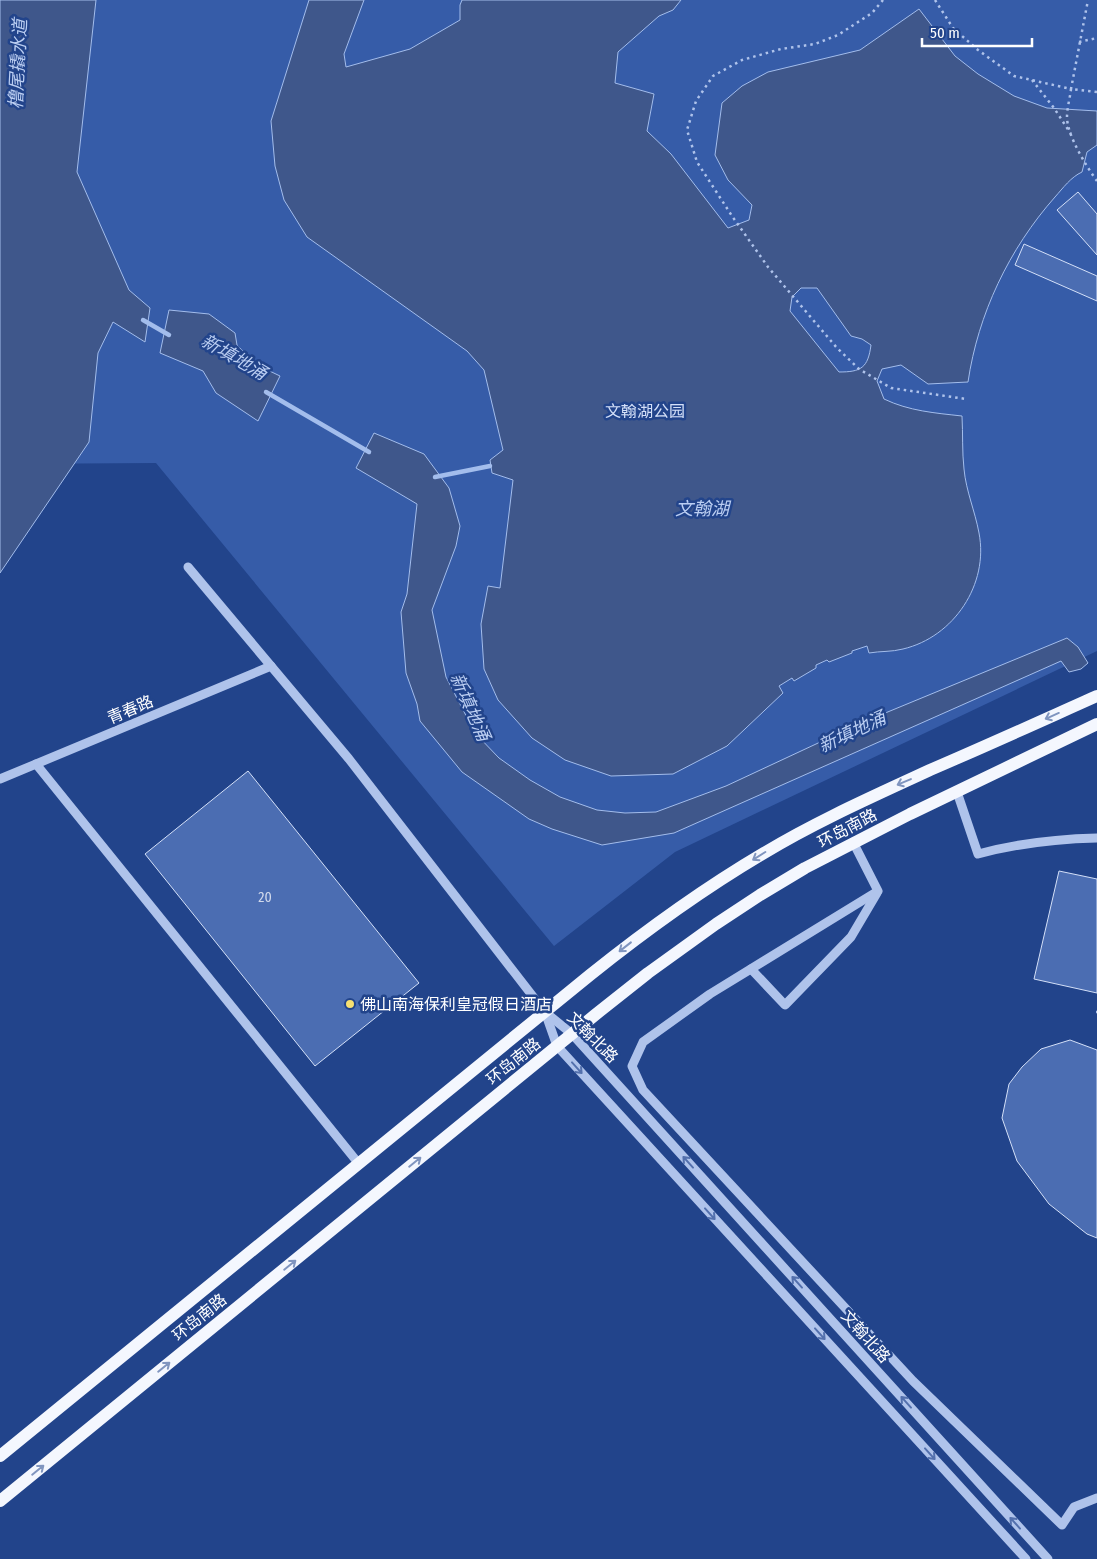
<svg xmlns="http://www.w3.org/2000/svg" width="1097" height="1559" viewBox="0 0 1097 1559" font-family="'Fira Sans Condensed','Noto Sans SC',sans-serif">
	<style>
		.green { fill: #365ca8 }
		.water { fill: #3f578b; stroke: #a3bdec; fill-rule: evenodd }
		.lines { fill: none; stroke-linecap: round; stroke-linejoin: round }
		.stream { stroke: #a3bdec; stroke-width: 4.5 }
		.building { fill: #4b6db2; stroke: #d4e0f8 }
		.path { stroke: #afc3eb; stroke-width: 2.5; stroke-dasharray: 2.5 4; stroke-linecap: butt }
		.minor { stroke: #afc3eb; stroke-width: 9 }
		.major { stroke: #f4f7fe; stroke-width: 12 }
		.oneway { stroke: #8095bf }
		.oneway2 { stroke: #5370ad }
		.poi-dot { fill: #f7e071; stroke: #22448b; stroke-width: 2 }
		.labels { text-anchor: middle; stroke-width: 5; stroke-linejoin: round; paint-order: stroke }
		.number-label { font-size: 14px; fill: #d2daec }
		.park-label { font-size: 16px; fill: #d4e0f8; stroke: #22448b }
		.street-label { font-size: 16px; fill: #fff; stroke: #22448b }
		.poi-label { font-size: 16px; fill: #fff; stroke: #22448b; text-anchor: start }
		.water-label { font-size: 18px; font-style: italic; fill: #bbcef2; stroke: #22448b }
	</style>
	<rect width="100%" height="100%" fill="#22448b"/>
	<polygon class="green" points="0,0 1097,0 1097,651 675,852 554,946 156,463 0,464"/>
	<g class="water">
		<polygon points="0,0 96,0 77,172 129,290 150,308 145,342 113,322 98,353 89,442 0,573"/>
		<path d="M309 0H364L344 54 346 67 410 49 460 20V5L462 0H681L673 10 659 16 618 52 615 83 654 94 647 131 671 154 728 228 749 220 752 205 728 180 715 155 722 103 742 86 768 72 860 50 919 9 955 56 978 74 1014 96 1047 108 1097 111V145L1087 152 1082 172C1071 177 1063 188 1055 197 1009 249 978 314 968 382L928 384 901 365 882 369 877 381 884 399C909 411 935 413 962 416 963 434 962 452 964 469 966 491 975 511 979 533 989 584 954 637 903 649 892 652 880 651 869 653L867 646 852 651V653L829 662 827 660 816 665V668L794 681 792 678 779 686 783 693 727 746 673 774 611 776 565 760 532 738 498 700 484 669 481 624 488 586 500 588 513 480 492 473 490 460 503 450 484 370 467 351 307 237 284 200 275 166 271 121ZM801 288H817L851 336 862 339 871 345C868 368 861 372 839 372L790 311 792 297Z"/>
		<polygon points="169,310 209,314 235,333 237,345 255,364 280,376 258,421 216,393 203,371 160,353"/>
		<polygon points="374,433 424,454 449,488 460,526 456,546 432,610 446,677 475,733 499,758 530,780 560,797 597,810 625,813 656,812 726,786 861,723 1067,638 1078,647 1088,663 1081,669 1069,672 1061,661 674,833 602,845 552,829 529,819 462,772 420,721 417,704 406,673 401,612 407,594 417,504 356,468"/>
	</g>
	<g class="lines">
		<g class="stream">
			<polyline points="143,320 169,335"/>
			<polyline points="266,392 369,452"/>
			<polyline points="435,477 490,466"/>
		</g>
	</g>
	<g class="building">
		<polygon points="1078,192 1097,214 1097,255 1057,210"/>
		<polygon points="1024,244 1097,276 1097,301 1015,265"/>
		<polygon points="248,771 419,983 315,1066 145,854"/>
		<polygon points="1059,871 1097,879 1097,993 1034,979"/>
		<polygon points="1070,1040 1097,1050 1097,1238 1087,1234 1049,1204 1017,1161 1002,1118 1009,1084 1022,1067 1041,1049"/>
	</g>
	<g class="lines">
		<g class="path">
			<polyline points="883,0 872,13 838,35 815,44 781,49 742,60 713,76 696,101 687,130 697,162 732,216 768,267 837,348 859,369 891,388 966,399"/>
			<polyline points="935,0 953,28 978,50 1014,76 1071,89 1088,0"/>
			<polyline points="1079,42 1097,38"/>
			<polyline points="1032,80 1054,108 1071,134"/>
			<path d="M1097 92 1071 89C1070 98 1067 108 1067 117 1067 135 1086 166 1097 181"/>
			<polyline points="1096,1012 1097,1012"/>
		</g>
		<g class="minor">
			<polyline points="188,567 349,759 545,1012 572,1034 1048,1559"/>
			<polyline points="36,764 359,1164"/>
			<polyline points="0,779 271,666"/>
			<path d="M957 792 978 854C1019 843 1055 839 1097 838"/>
			<polyline points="853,842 878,891 710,994 643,1042 632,1066 643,1090 913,1381 1062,1525 1074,1507 1097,1498"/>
			<polyline points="751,969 785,1005 851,937 877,893"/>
			<polyline points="545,1012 557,1046 1026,1559"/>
		</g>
		<g class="major">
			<path d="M0 1456 590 975C645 931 703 889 764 853 817 821 874 796 930 770 986 746 1041 721 1097 696"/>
			<polyline points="0,1501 595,1015 648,973 716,924 760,895 805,868 910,814 1097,724"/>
		</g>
	</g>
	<defs><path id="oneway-shaft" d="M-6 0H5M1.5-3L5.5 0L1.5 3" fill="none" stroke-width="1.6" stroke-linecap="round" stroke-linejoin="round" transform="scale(1.25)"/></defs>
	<g class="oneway">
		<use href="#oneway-shaft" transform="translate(1052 716) rotate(156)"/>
		<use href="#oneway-shaft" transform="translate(904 782) rotate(157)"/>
		<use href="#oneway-shaft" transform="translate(759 856) rotate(148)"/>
		<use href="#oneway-shaft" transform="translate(625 947) rotate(142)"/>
		<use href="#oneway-shaft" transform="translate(415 1162) rotate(-39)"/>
		<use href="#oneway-shaft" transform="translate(290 1265) rotate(-39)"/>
		<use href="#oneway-shaft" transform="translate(164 1367) rotate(-39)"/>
		<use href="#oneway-shaft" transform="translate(38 1470) rotate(-39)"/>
	</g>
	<g class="oneway2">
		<use href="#oneway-shaft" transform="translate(577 1068) rotate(48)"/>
		<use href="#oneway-shaft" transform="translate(688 1162) rotate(-132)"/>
		<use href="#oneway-shaft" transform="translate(710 1214) rotate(48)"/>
		<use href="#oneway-shaft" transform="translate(797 1282) rotate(-132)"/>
		<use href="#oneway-shaft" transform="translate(820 1334) rotate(48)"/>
		<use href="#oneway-shaft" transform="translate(906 1402) rotate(-132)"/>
		<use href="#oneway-shaft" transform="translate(930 1454) rotate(48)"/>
		<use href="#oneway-shaft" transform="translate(1015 1523) rotate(-132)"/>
	</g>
	<circle class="poi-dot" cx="350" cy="1004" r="5"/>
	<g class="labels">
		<g class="number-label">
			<text x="265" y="902">20</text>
		</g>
		<g class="park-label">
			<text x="645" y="417">文翰湖公园</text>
		</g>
		<g class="street-label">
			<text transform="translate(130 709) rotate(-23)" y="6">青春路</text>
			<text transform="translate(847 828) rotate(-28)" y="6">环岛南路</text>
			<text transform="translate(593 1037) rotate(45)" y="6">文翰北路</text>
			<text transform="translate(513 1061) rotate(-39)" y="6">环岛南路</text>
			<text transform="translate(199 1317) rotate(-39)" y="6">环岛南路</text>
			<text transform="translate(866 1336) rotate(48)" y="6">文翰北路</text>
		</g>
		<g class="poi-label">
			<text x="360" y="1010">佛山南海保利皇冠假日酒店</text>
		</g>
		<g class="water-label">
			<text transform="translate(18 64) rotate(-87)" y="6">橹尾撬水道</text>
			<text transform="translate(234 357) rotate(30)" y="6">新填地涌</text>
			<text x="702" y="515">文翰湖</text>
			<text transform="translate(470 707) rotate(66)" y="6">新填地涌</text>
			<text transform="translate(852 732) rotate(-25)" y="6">新填地涌</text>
		</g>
	</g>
	<path d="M922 38v8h110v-8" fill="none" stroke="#ffffff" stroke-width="2.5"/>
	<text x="930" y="38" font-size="15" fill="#ffffff" stroke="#22448b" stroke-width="4" paint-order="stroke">50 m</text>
</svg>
